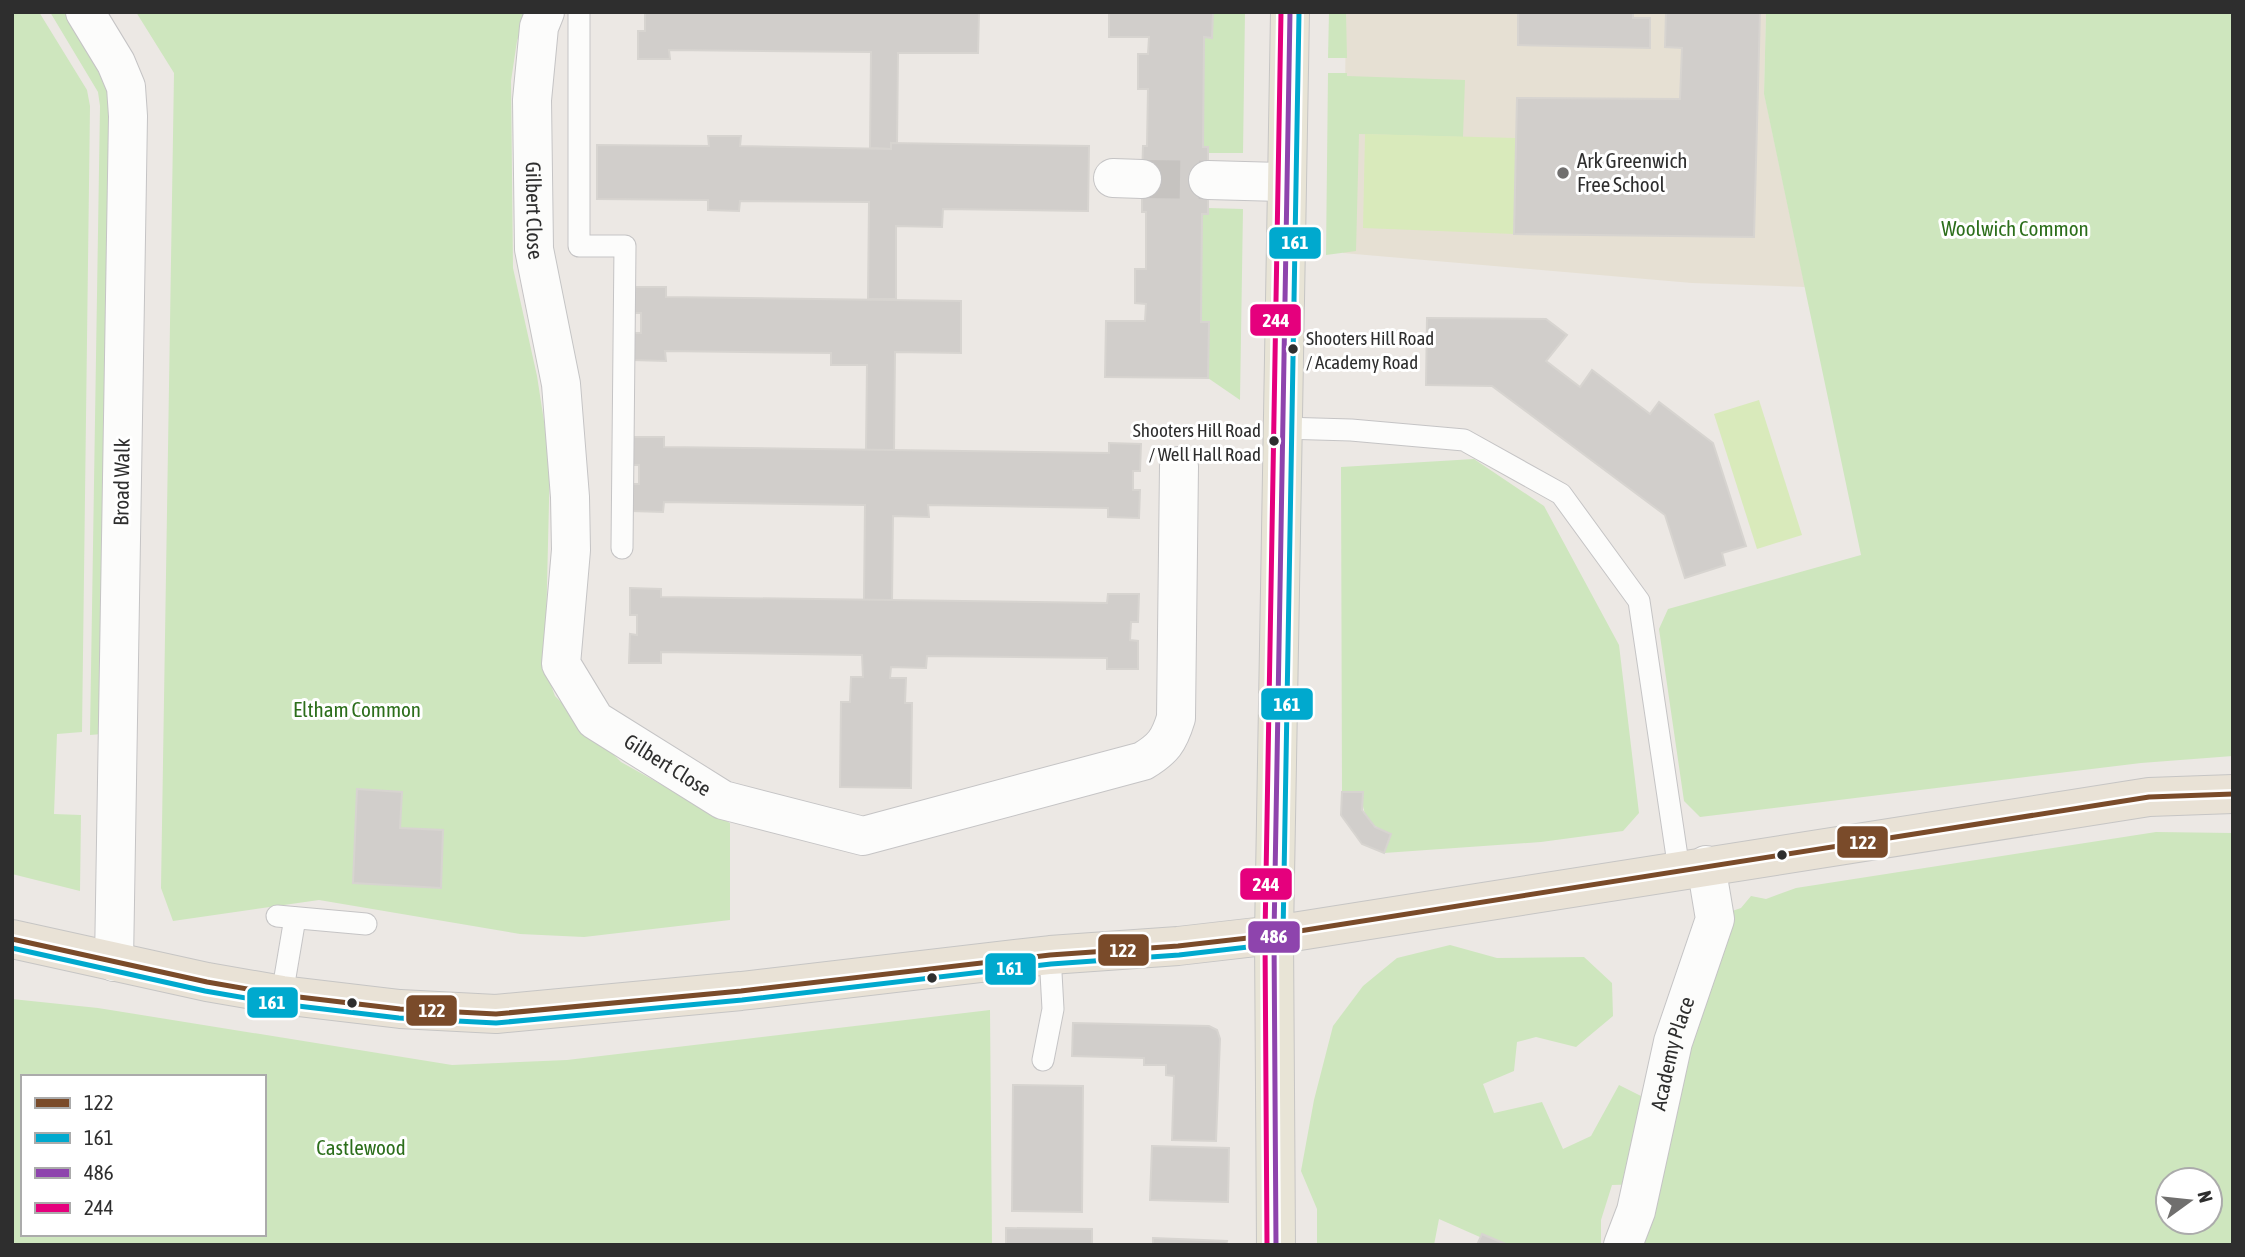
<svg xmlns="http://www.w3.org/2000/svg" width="2245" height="1257" viewBox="0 0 2245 1257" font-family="'Asap Condensed',sans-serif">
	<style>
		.education { fill: #e6e0d3 }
		.green { fill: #cee6be; fill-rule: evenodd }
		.pitch { fill: #d9eabb }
		.building { fill: #d1cecb; stroke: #d7d4d0; stroke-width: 2 }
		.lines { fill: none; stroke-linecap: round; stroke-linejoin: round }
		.minor-tunnel { stroke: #c6c3c0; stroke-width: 38; stroke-dasharray: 38 19; stroke-linecap: butt }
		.service-casing { stroke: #c5c4c5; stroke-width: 23 }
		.minor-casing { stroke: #c5c4c5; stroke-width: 40 }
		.tertiary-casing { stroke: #c5c4c5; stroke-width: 40 }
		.primary-casing { stroke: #c6c5c4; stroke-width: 40 }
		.trunk-casing { stroke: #c6c5c4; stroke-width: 40 }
		.service { stroke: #fcfcfb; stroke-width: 21 }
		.minor { stroke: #fcfcfb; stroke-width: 38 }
		.tertiary { stroke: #fcfcfb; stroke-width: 38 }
		.primary { stroke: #e8e4d6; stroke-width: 38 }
		.trunk { stroke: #e9e2d6; stroke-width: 38 }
		.bus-1-casing { stroke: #fff; stroke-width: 10 }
		.bus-2-casing { stroke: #fff; stroke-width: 10 }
		.bus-3-casing { stroke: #fff; stroke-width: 10 }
		.bus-4-casing { stroke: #fff; stroke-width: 10 }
		.bus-1 { stroke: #7a4b2a; stroke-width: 5 }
		.bus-2 { stroke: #00a9ce; stroke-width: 5 }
		.bus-3 { stroke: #8e44ad; stroke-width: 5 }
		.bus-4 { stroke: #e5007d; stroke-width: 5 }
		.poi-dot { fill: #706f6e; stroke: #fff; stroke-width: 2.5 }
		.bus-dot { fill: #2e2e2e; stroke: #fff; stroke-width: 2.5 }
		.labels { text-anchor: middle; stroke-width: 6; stroke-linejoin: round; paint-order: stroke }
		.bus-label { font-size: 19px; fill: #2e2e2e; stroke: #fff; text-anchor: start }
		.poi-label { font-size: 21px; fill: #2e2e2e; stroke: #fff; text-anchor: start }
		.street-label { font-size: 21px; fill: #2e2e2e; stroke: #fff }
		.park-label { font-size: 21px; fill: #2c6e1b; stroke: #fff }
		.line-badge { stroke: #fff; stroke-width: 2.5 }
		.badge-label { font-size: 19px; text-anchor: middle; font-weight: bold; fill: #fff }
	</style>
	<rect width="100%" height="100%" fill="#ece8e4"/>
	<polygon class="education" points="1346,12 1766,12 1764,93 1805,287 1692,283 1343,253"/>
	<g class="green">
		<polygon points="12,12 39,12 87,90 90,106 82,732 57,734 54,814 81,815 80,891 12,874"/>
		<polygon points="50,12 64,12 102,78 111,102 102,734 90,735 100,106 98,92"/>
		<polygon points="136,12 527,12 517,41 511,81 513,268 537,376 550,460 545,669 555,696 621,762 730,823 730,920 584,937 520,934 319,900 173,921 161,888 174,73"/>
		<polygon points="1213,12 1245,12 1243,153 1208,153 1208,147 1203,147 1204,37 1212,38"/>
		<polygon points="1329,12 1346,12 1347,58 1328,58"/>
		<polygon points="1766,12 2233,12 2233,756 2141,763 1700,817 1684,801 1659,629 1668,609 1861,555 1764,94"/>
		<polygon points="1328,73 1347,73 1347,76 1465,80 1463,137 1359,134 1356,251 1326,255"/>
		<polygon points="1208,208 1243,209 1240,400 1208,378 1209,323 1201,322 1202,214 1207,214"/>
		<path d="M1474 459 1544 506 1619 645 1639 813 1623 831 1541 842 1384 853 1391 834C1369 825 1362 817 1362 793L1342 792 1341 467Z"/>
		<path d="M2156 832 2233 833V1245H1637L1645 1184 1612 1185 1601 1220V1245H1498L1439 1219 1434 1245H1317V1209L1301 1171 1314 1100 1333 1026 1363 986 1397 958 1450 945 1497 958 1584 957 1612 983 1613 1016 1576 1047 1536 1037 1517 1042 1514 1071 1483 1084 1494 1113 1542 1102 1563 1149 1591 1136 1619 1085 1641 1096 1657 1124 1732 911 1741 908 1751 896 1766 899 1796 888ZM2168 1180H2210V1222H2168Z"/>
		<path d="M12 999 98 1008 452 1065 567 1060 990 1010 992 1245H12ZM23 1077H264V1234H23Z"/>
	</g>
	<g class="pitch">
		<polygon points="1365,134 1516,138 1514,234 1363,228"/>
		<polygon points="1759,400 1802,535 1757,549 1714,414"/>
	</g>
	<g class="building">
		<polygon points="645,12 979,12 978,53 898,53 897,144 891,143 891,149 870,148 871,52 669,50 670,59 638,59 638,31 645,31"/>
		<polygon points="1109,12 1213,12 1212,38 1204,37 1203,147 1208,147 1208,214 1202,214 1201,322 1209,322 1208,378 1105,377 1106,321 1145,321 1146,304 1135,303 1135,269 1146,269 1146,212 1142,212 1142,179 1143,146 1147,146 1148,89 1138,89 1138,54 1148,54 1149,37 1109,37"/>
		<polygon points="1518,12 1633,12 1633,18 1650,18 1650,48 1518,45"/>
		<polygon points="1666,12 1760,12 1754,237 1514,234 1517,98 1680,99 1682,48 1665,47"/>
		<polygon points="708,136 741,136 740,146 891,149 891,143 1089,146 1088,211 943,209 942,227 896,226 896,299 868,299 869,202 740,201 739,211 708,210 708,200 597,199 597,145 709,146"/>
		<polygon points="634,287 666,287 666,297 961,301 961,353 895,352 894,450 866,450 867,365 831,365 831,353 665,351 666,361 633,360 634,333 641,333 641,313 634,313"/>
		<polygon points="1427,318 1546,319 1567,335 1546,361 1580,387 1592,370 1650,414 1659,402 1713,443 1746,546 1722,553 1725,565 1685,578 1665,515 1492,386 1426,385"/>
		<polygon points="632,437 664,437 664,447 1109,453 1109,443 1141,444 1140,471 1133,471 1133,490 1140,490 1139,518 1108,517 1108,508 928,505 929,517 893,516 892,601 864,600 865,505 664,502 663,512 632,511 632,484 639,484 639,465 632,465"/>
		<polygon points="630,588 661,589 661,597 1107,603 1108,594 1139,594 1138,622 1131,622 1130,640 1138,641 1138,669 1107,669 1107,658 927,656 926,668 891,667 890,678 906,678 905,703 912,703 911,788 840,787 841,702 850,702 851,677 863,677 862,655 661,652 661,663 629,663 630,634 637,635 637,615 630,615"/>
		<polygon points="357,789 402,792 400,828 443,830 441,888 353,883"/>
		<polygon points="1342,792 1363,792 1362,810 1375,827 1391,834 1384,853 1362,844 1341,815"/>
		<polygon points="1073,1023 1209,1026 1217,1030 1220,1039 1216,1141 1172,1140 1174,1076 1166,1075 1166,1065 1144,1065 1144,1058 1072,1056"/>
		<polygon points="1013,1085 1083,1086 1082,1212 1012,1211"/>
		<polygon points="1152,1146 1229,1148 1228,1202 1150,1200"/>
		<polygon points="1006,1228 1092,1229 1092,1245 1006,1245"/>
		<polygon points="1482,1234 1508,1245 1477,1245"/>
		<polygon points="1153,1238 1227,1241 1226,1245 1153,1245"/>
	</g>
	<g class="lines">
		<polyline class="minor-tunnel" points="1142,179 1208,180"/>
		<g class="service-casing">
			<g id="service">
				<polyline points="579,12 579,246 625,246 622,548"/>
				<polyline points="1282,428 1351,430 1464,440 1561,494 1639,601 1679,870"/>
				<polyline points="277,916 366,924"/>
				<polyline points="282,995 295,918"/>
				<polyline points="1043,1060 1053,1009 1050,955"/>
			</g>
		</g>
		<g class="minor-casing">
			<g id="minor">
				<path id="s1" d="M545 12 539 27 532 100 534 249 561 384 570 497 571 550 561 664 595 720 723 800 863 836 1143 761C1163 749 1169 741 1176 718L1179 466"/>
				<polyline points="1113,178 1142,179"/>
				<polyline points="1208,180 1286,182"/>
				<path id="s2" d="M1623 1245 1636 1211 1673 1042 1715 919 1706 865"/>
			</g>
		</g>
		<g class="tertiary-casing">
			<polyline id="tertiary" points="85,12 116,63 126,87 128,116 114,962"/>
		</g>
		<g class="primary-casing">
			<polyline id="primary" points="1276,1245 1274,935 1290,12"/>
		</g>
		<g class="trunk-casing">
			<polyline id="trunk" points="12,939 207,982 282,995 400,1009 496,1014 741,991 1050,955 1178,946 1274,935 2149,797 2233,794"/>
		</g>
		<use href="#service" class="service"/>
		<use href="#minor" class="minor"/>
		<use href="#tertiary" class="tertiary"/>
		<use href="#primary" class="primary"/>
		<use href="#trunk" class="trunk"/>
		<g class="bus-1-casing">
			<polyline id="bus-1" points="12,939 207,982 282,995 400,1009 496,1014 741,991 1050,955 1178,946 1274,935 2149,797 2233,794"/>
		</g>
		<g class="bus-2-casing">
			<g id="bus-2">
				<polyline points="1283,935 1299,12"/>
				<polyline points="12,948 205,991 281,1004 399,1018 496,1023 742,1000 1051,964 1179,955 1275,944"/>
			</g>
		</g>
		<g class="bus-3-casing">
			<polyline id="bus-3" points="1276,1245 1274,935 1290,12"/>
		</g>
		<g class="bus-4-casing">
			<polyline id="bus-4" points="1267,1245 1265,935 1281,12"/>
		</g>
		<use href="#bus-1" class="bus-1"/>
		<use href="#bus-2" class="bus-2"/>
		<use href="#bus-3" class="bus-3"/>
		<use href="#bus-4" class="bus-4"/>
	</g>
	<circle class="poi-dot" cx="1563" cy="173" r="7"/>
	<g class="bus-dot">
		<circle cx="1293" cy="349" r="6"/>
		<circle cx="1274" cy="441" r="6"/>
		<circle cx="1782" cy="855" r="6"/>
		<circle cx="932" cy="978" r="6"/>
		<circle cx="352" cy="1003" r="6"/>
	</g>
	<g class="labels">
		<g class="bus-label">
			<text x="1306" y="345">Shooters Hill Road<tspan x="1306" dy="24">/ Academy Road</tspan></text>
			<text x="1261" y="437" text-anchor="end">Shooters Hill Road<tspan x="1261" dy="24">/ Well Hall Road</tspan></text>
		</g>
		<g class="poi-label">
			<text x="1577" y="168">Ark Greenwich<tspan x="1577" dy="24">Free School</tspan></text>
		</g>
		<g class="street-label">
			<text dy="7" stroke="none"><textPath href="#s1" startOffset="200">Gilbert Close</textPath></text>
			<text transform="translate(122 482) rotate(-89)" y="7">Broad Walk</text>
			<text dy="7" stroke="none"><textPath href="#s1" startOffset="808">Gilbert Close</textPath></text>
			<text dy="7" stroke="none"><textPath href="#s2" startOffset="198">Academy Place</textPath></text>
		</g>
		<g class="park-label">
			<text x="2015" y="236">Woolwich Common</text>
			<text x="357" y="717">Eltham Common</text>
			<text x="361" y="1155">Castlewood</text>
		</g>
	</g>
	<g class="line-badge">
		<rect x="1268" y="226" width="54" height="34" rx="7" fill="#00a9ce"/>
		<rect x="1249" y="303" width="53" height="34" rx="7" fill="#e5007d"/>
		<rect x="1260" y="687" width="54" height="34" rx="7" fill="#00a9ce"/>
		<rect x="1836" y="825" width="53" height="34" rx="7" fill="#7a4b2a"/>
		<rect x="1239" y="867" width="54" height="34" rx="7" fill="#e5007d"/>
		<rect x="1247" y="920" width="54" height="34" rx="7" fill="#8e44ad"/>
		<rect x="1097" y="933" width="53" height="34" rx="7" fill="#7a4b2a"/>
		<rect x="984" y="952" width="53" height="34" rx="7" fill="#00a9ce"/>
		<rect x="246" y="986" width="53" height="33" rx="7" fill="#00a9ce"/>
		<rect x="405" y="994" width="53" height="33" rx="7" fill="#7a4b2a"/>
	</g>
	<g class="badge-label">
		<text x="1295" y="249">161</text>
		<text x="1276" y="327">244</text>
		<text x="1287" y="711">161</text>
		<text x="1863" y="849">122</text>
		<text x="1266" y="891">244</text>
		<text x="1274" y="943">486</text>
		<text x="1123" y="957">122</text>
		<text x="1010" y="975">161</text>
		<text x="272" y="1009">161</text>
		<text x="432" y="1017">122</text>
	</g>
	<rect width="2245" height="1257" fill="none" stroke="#2e2e2e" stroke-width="28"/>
	<rect x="21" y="1075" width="245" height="161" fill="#ffffff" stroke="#ababab" stroke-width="2"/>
	<rect x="35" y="1098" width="35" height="10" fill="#7a4b2a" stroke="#ababab" stroke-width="2"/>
	<text x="84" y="1110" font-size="21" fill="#2e2e2e">122</text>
	<rect x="35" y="1133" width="35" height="10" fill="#00a9ce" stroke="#ababab" stroke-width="2"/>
	<text x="84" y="1145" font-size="21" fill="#2e2e2e">161</text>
	<rect x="35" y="1168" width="35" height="10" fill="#8e44ad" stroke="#ababab" stroke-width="2"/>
	<text x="84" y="1180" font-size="21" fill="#2e2e2e">486</text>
	<rect x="35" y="1203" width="35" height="10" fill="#e5007d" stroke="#ababab" stroke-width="2"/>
	<text x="84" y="1215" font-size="21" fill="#2e2e2e">244</text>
	<g transform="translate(2189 1201) rotate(75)"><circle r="33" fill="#ffffff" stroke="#ababab" stroke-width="2"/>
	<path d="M0-5L12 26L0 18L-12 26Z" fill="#706f6e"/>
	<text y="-10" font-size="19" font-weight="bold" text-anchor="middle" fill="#2e2e2e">N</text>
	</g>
</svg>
